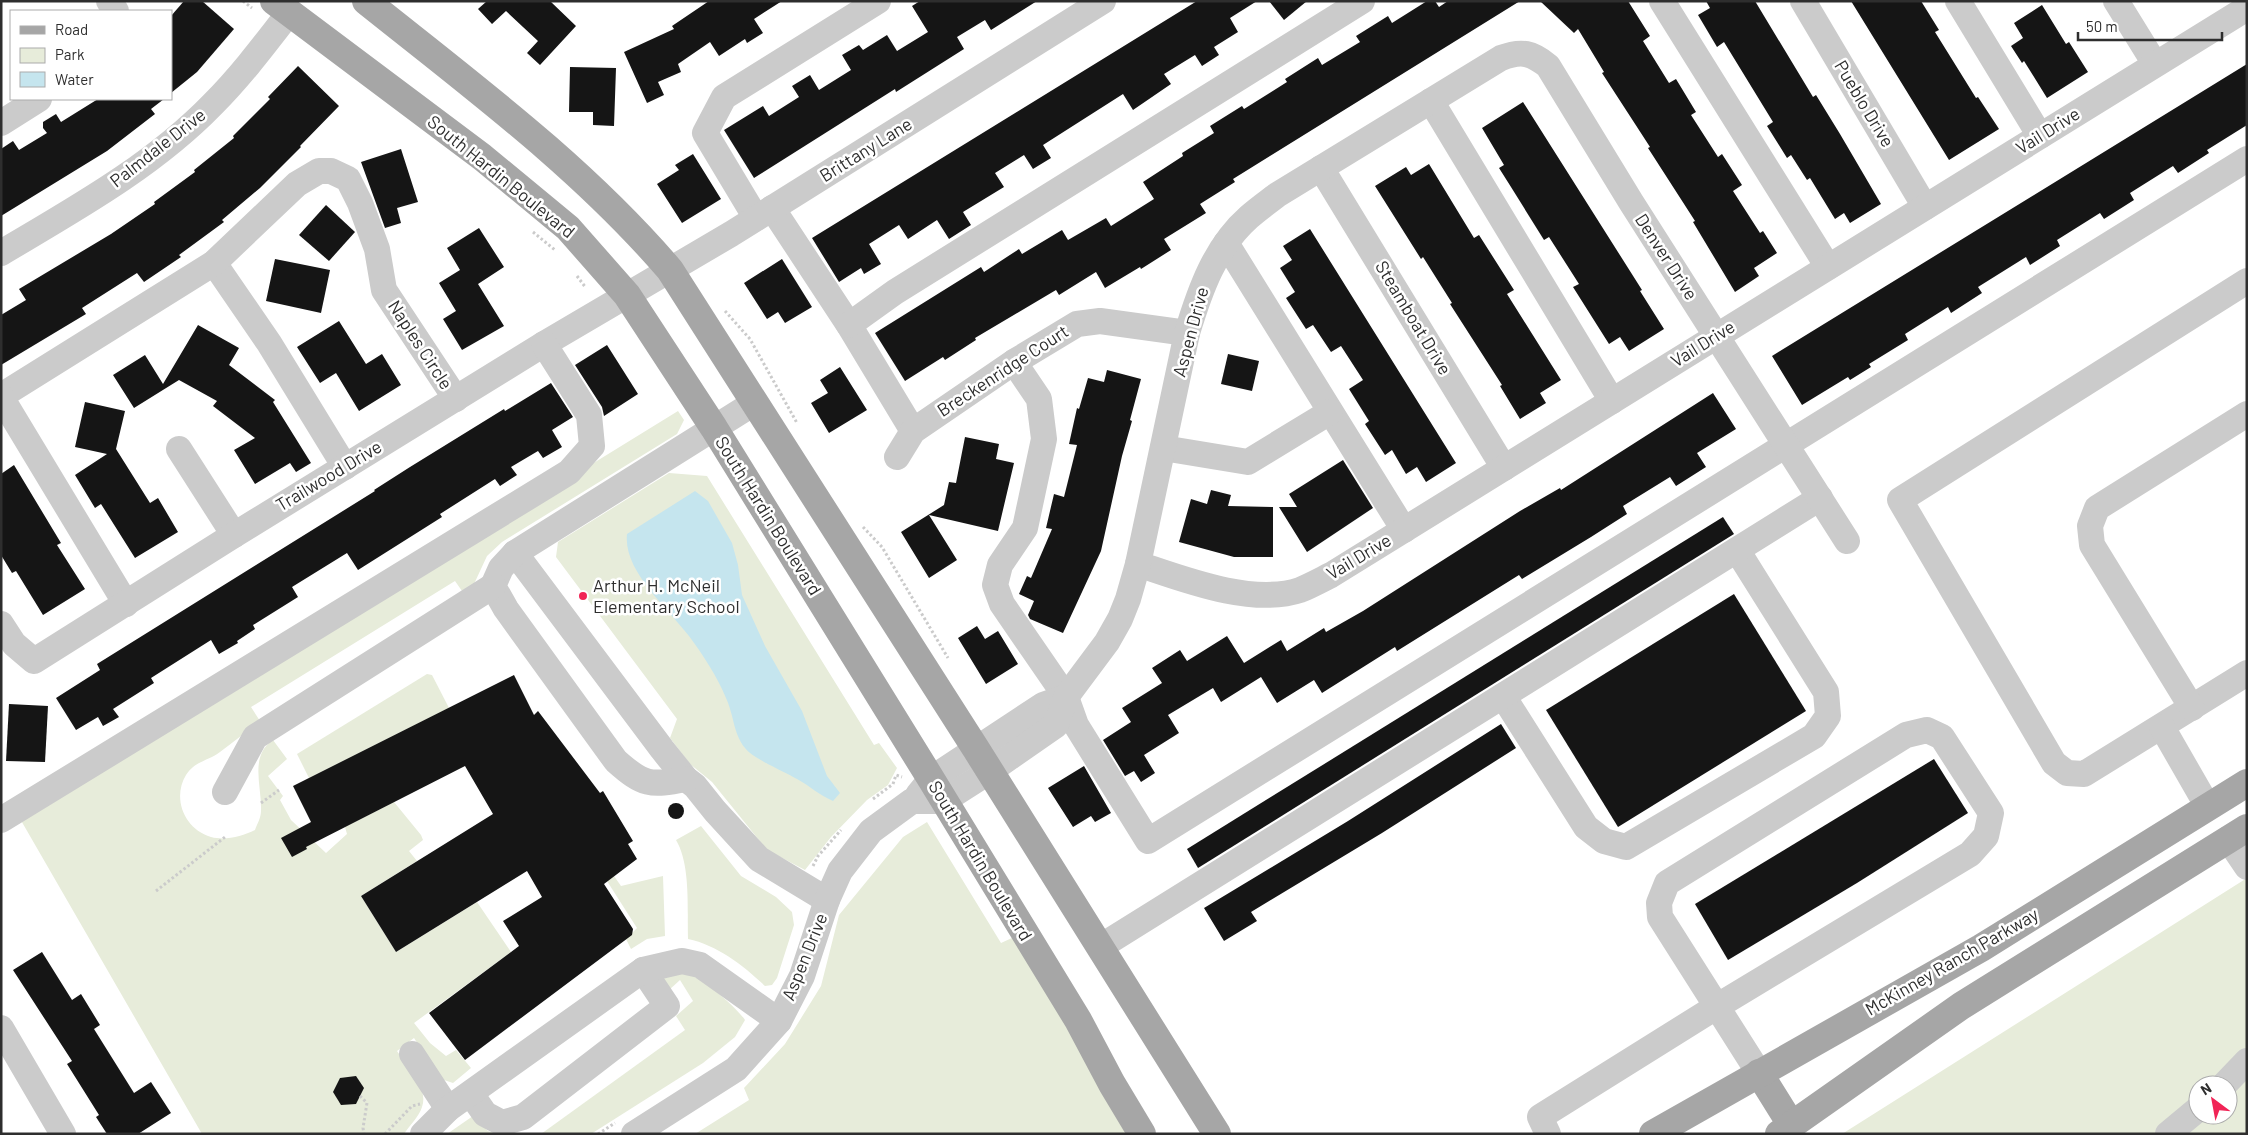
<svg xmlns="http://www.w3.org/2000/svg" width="2248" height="1135" viewBox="0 0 2248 1135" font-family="Barlow,sans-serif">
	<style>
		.green { fill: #e7ecda; fill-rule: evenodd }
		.water { fill: #c5e5ee }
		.building { fill: #151515 }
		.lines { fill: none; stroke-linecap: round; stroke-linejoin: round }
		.path { stroke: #cbcbcb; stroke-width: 3; stroke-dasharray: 2.5 2.5; stroke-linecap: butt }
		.minor { stroke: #cbcbcb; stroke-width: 26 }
		.major { stroke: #a6a6a6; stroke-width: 28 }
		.poi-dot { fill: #f12456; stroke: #fff; stroke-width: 2 }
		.labels { text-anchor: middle; stroke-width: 5; stroke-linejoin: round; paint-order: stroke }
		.street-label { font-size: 18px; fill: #2e2e2e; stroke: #fff }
		.poi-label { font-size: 18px; fill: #2e2e2e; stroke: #fff; text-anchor: start }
	</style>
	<rect width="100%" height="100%" fill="#fff"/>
	<g class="green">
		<path d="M678 411 684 420 677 434 502 542 487 556 474 584 462 591 455 581 251 707 260 721C247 731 234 742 220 752 208 761 195 761 186 775 172 798 184 829 211 837 226 841 242 836 255 830 257 824 261 818 261 811 262 786 249 756 273 740L287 759 268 776 283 796 280 800 291 820 326 853 347 834 345 827 394 802 421 835 423 840 409 851 417 861 361 896 396 952 477 902 511 952 414 1023 430 1043 446 1056 456 1050 471 1068 453 1083 441 1079 414 1038 397 1051C407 1066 429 1087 422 1107 419 1117 409 1126 404 1134H202L19 817Z"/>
		<polygon points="669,473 707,476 874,745 879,743 897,768 888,785 867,800 831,837 805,870 767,850 712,782 690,764 670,738 677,719 556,557 558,542"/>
		<polygon points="427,674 432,675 449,708 309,778 297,754"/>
		<polygon points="927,822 1001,943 1014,937 1130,1134 695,1134 749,1100 744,1088 785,1044 821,986 839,915 903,837"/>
		<path d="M701 826 741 876 776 897 792 912 794 925 777 978 772 985 765 986C744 966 717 945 688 939 687 910 691 865 676 840Z"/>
		<polygon points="614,876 621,886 663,876 665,936 647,939 631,949 626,939 637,928 607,881"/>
		<path d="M2247 878V1134H1842ZM2198 1085H2228V1115H2198Z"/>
		<path d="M671 973C677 974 685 973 691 975 705 980 737 1008 745 1020L735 1037 703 1063 591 1134H541L685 1030 676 1016 693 1001 680 980 669 990 661 978Z"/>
		<polygon points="473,1116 488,1131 498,1134 447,1134"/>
	</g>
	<path class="water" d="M695 491 708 501 732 543 738 565 742 595 765 646 802 711 827 776 840 793 833 801C819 795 810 786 797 779 785 772 752 758 745 748 733 733 734 715 726 698 717 676 703 655 689 636 668 608 623 571 627 534Z"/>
	<g class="building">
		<polygon points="184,1 202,1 234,29 197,72 171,93 171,16"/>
		<polygon points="487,1 550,1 576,26 540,65 527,53 538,41 506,11 492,24 478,9"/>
		<polygon points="709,1 782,1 754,19 763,33 747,43 745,39 719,56 710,42 678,64 681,72 658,82 664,95 647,103 624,52 674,29 672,26"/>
		<polygon points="920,1 1037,1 991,30 985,20 957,37 964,49 896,92 895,89 754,178 724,130 763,106 769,116 799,97 792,86 810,75 819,90 851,70 842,55 859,45 863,50 887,35 897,51 928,32 912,6"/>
		<polygon points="1197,1 1257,1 1230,18 1238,32 1214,47 1219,55 1202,66 1195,55 1164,74 1171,84 1133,110 1123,94 1043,145 1051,158 1033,169 1024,155 995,173 1004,187 963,212 971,225 949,239 937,220 908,239 899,225 869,244 881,264 864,274 861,268 839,282 812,238"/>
		<polygon points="1269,1 1307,1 1284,20"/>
		<polygon points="1427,1 1435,1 1439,7 1448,1 1520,1 1233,179 1235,182 1200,204 1206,213 1164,239 1171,250 1141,269 1140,267 1105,288 1096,272 1059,295 1056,290 975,338 976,340 945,360 943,357 905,381 875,333 981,267 984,272 1019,249 1022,254 1062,230 1068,240 1106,218 1111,226 1154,199 1143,182 1183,156 1182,153 1214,133 1210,126 1242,106 1244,109 1287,82 1285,79 1318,58 1322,65 1360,42 1356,36 1388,16 1392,23"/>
		<polygon points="1540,1 1628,1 1650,36 1643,41 1669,83 1676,79 1696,112 1691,115 1718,157 1722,154 1742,185 1733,191 1760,233 1763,231 1777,253 1754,268 1759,276 1735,292 1693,222 1695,221 1648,148 1650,147 1602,73 1604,72 1578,29 1574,33"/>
		<polygon points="1706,1 1755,1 1813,97 1816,95 1840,134 1881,204 1850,223 1844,213 1835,219 1810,178 1807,180 1791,155 1787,158 1767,126 1773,122 1724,42 1717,47 1698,15 1710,8"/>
		<polygon points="1851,1 1921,1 1939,30 1935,32 1976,98 1978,97 1999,129 1949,160"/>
		<polygon points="2042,5 2066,44 2069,42 2088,72 2047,98 2024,61 2022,63 2011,46 2023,38 2014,23"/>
		<polygon points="2247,64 2247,125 2207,150 2209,153 2178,173 2173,166 2130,193 2134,200 2104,219 2100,213 2057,240 2060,246 2030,265 2026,257 1978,287 1982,293 1951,313 1948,307 1905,334 1908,340 1869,364 1871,367 1850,380 1848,377 1802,405 1772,356"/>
		<polygon points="298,66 339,106 300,146 301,147 260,188 222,220 224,222 179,255 181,257 144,282 137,273 82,308 86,314 1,365 1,315 26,300 19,289 111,234 155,204 154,202 195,172 194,170 234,138 233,136 270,99 268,97"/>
		<polygon points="570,67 616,68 614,126 593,125 593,112 569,112"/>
		<polygon points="98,99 164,99 151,109 155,114 107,151 1,216 1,149 13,141 19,150 47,133 43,128 43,122 56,114 61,122"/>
		<polygon points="1523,102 1642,290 1640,291 1664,329 1629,351 1620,337 1609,344 1573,287 1579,284 1549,237 1544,240 1511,187 1499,168 1504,165 1482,128"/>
		<polygon points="401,149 418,202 397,208 401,223 385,228 361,162"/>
		<polygon points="693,154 721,199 682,223 657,184 679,170 675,165"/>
		<polygon points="1429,164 1474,238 1479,235 1514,290 1507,294 1561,380 1540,393 1546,403 1520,419 1500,386 1502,385 1450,304 1452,303 1423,257 1421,259 1375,186 1406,167 1411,175"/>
		<polygon points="326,205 355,232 329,261 299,235"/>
		<polygon points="479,228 504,267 478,284 504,326 462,350 443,319 456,311 439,283 460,270 447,248"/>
		<polygon points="1310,229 1456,463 1426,482 1417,467 1406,474 1392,450 1385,455 1365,424 1369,421 1349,389 1363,380 1341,346 1331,352 1313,325 1306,329 1286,298 1295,292 1280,268 1292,260 1283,246"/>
		<polygon points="275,259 330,270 321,313 266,301"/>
		<polygon points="782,259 812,307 785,323 778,312 767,319 744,283"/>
		<polygon points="339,321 366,364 382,354 401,385 359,411 336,373 320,383 297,347"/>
		<polygon points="198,325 239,348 229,365 275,400 273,402 311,463 296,472 290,463 255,484 234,450 255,438 213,406 217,401 179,380 134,408 113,375 145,355 163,384"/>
		<polygon points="607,345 638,394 604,416 602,407 575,365"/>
		<polygon points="1228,354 1259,361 1252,391 1221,384"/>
		<polygon points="840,367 867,410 829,433 811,403 828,393 820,380"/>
		<polygon points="1107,370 1141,379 1130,420 1132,421 1122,456 1101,551 1063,633 1030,619 1028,615 1034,601 1019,594 1027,576 1031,578 1052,529 1046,528 1054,494 1064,497 1077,445 1069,444 1077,408 1079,409 1088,378 1104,382"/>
		<polygon points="551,383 573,417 552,430 562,447 543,458 538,451 511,467 517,475 500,486 495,479 440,514 442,517 358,570 347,553 292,587 298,597 253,625 255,629 237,641 238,643 219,654 211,640 151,678 154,683 113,709 119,717 103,726 98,717 76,730 56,698 100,670 97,664 375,491 374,490 410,467 504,409 505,411"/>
		<polygon points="1713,393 1736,429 1697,453 1706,467 1676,486 1670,477 1623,506 1627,514 1591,537 1522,579 1519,575 1397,651 1395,647 1322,693 1314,680 1277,703 1261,677 1221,702 1213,688 1168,715 1179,733 1144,755 1155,773 1141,782 1134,771 1125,776 1103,740 1131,722 1122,708 1162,683 1152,668 1180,650 1187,661 1227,636 1244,663 1281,640 1287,651 1324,628 1326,632 1363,611 1520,511 1560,488 1561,490"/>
		<polygon points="85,402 125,411 116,449 150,503 158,498 178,532 135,558 101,504 95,508 75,475 107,454 75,447"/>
		<polygon points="965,437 999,444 996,459 1014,463 998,531 929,515 957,560 929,578 901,532 944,505 949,482 956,483"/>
		<polygon points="1343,460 1373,508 1307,552 1279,507 1297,507 1289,494"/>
		<polygon points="14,465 61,543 57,545 85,589 43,615 16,571 12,573 1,555 1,474"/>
		<polygon points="1211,490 1231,495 1228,506 1273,507 1273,557 1234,557 1179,542 1191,499 1207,504"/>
		<polygon points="1723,517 1734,534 1198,868 1187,849"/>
		<polygon points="1734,594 1806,711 1618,827 1546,710"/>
		<polygon points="977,626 985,639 998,631 1018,664 986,684 958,638"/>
		<polygon points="514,675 534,715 538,711 600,793 603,791 633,841 628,844 637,859 604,884 633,929 632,935 465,1060 429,1013 519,946 503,921 542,897 527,871 396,952 361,896 493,814 465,766 306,847 307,849 292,857 281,838 311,822 293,786"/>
		<polygon points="9,704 48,706 45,762 6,761"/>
		<polygon points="1501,724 1516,748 1382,833 1251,912 1257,921 1224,941 1204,908 1348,821"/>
		<polygon points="1934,759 1968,813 1857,883 1728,960 1695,904"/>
		<polygon points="1084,766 1111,813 1095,822 1091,816 1073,827 1048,788"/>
		<circle cx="676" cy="811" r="8"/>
		<polygon points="42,952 72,1000 81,994 100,1025 94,1029 134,1093 151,1082 171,1113 138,1134 107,1134 96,1117 99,1115 67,1064 72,1061 13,970"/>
		<polygon points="356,1076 364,1088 356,1104 341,1105 333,1092 340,1078"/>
	</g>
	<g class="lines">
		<g class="path">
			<polyline points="243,1 252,8"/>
			<polyline points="533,232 555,250"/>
			<polyline points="577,276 586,288"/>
			<polyline points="725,311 750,339 797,423"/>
			<polyline points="863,527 882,547 948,658"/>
			<polyline points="873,799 893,784 896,775 902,777"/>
			<polyline points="261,803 279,790"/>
			<polyline points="813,866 818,856 841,830"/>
			<polyline points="156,891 225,837"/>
			<polyline points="360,1096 367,1103 363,1128 364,1134"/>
			<polyline points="385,1134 412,1106 420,1104"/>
			<polyline points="598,1134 615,1123"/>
		</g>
		<g class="minor">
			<polyline points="109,1 116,11"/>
			<polyline points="1662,1 1828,267"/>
			<polyline points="1803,1 1925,207"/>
			<polyline points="1958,1 2040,136"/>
			<polyline points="2116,1 2155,64"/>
			<polyline points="1431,101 1612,401"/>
			<polyline points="1,123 39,99"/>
			<polyline points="1321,168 1504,468"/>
			<polyline points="772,208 849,325 913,431"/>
			<polyline points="756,218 705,133 724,97 878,1"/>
			<polyline points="1226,243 1404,530"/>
			<path d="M1 253C75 209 153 166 213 104 241 76 265 44 289 13"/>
			<polyline points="214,263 269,343 345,467"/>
			<polyline points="2247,281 1900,500 2054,763 2067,773 2084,774 2247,673"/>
			<polyline points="849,325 895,292 1362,1"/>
			<polyline points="1014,362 1039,399 1044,439 1025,528 1000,565 995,585 1002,604 1066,697 1076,725 1148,841 2247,159"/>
			<polyline points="1,396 214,263 297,184 319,171 331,171 348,179 360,203 377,249 384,290 456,399"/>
			<polyline points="1,397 126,604"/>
			<polyline points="1163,448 1248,462 1330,412"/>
			<polyline points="179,449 234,535"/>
			<polyline points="897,457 913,431 1014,362 1077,324 1100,321 1187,333"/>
			<polyline points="515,553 662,749 686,779 695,786 715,811 759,859 827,900"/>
			<path d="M1138 564C1183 579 1252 606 1300 590 1310 586 1321 580 1331 575L2247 8"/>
			<polyline points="1,624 14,644 34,661 234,535 544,344 731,234 1103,1"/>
			<polyline points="1503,696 1586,827 1604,841 1626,847 1814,736 1828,716 1826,692 1737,550"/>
			<polyline points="2192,708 2092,545 2090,526 2097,508 2247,414"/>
			<polyline points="2162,727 2208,807"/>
			<path d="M686 779C650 786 643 785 616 761L506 609 493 586 501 568 515 553 754 403"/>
			<polyline points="225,792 255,737 493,586"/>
			<polyline points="918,795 931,779 1043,705 1066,697"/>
			<polyline points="1,820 569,472 592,446 589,415 544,344"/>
			<polyline points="2228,839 2247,867"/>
			<polyline points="1100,947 1820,498"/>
			<polyline points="1,1028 63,1134"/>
			<polyline points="412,1054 448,1109"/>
			<polyline points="2224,1085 2247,1061"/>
			<polyline points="471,1094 485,1114 502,1123 523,1117 667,1006 643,970"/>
			<polyline points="423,1134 448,1109 643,970 682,961 700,965 779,1021"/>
			<path d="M634 1134 736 1069 779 1021 802 976 827 900 840 871 871 831 912 801H943L990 771 1056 725 1066 697 1107 642 1120 619 1128 599 1138 564 1187 333C1200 290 1215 247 1249 217 1258 209 1268 202 1277 195L1501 58C1522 50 1532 53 1548 66L1631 202 1847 541"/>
			<polyline points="1548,1134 1540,1117 1716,1007 1970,854 1986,836 1991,813 1942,737 1927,730 1906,735 1667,883 1659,903 1660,917 1759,1073"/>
			<polyline points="2168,1134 2198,1109"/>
		</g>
		<g class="major">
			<polyline points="274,1 482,157 568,228 627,295 714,428 931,779 1078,1020 1112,1084 1142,1134"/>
			<path d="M366 1C471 85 582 167 670 270L976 749 1217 1134"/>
			<polyline points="1759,1073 1792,1126"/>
			<polyline points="1653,1134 1981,948 2247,783"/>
			<polyline points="1779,1134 1961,1006 2247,828"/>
		</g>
	</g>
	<circle class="poi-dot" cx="583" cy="596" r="5"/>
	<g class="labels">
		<g class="street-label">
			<text transform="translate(1864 104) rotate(59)" y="6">Pueblo Drive</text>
			<text transform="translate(2048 131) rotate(-32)" y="6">Vail Drive</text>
			<text transform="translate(158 148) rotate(-38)" y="6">Palmdale Drive</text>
			<text transform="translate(866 150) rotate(-32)" y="6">Brittany Lane</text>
			<text transform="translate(501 177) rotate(39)" y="6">South Hardin Boulevard</text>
			<text transform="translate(1666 257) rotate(57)" y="6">Denver Drive</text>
			<text transform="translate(1413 318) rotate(59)" y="6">Steamboat Drive</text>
			<text transform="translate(1191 332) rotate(-75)" y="6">Aspen Drive</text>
			<text transform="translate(1703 344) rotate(-32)" y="6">Vail Drive</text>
			<text transform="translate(420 345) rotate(57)" y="6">Naples Circle</text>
			<text transform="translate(1003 371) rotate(-33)" y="6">Breckenridge Court</text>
			<text transform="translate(329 476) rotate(-31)" y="6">Trailwood Drive</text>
			<text transform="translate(768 516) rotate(58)" y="6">South Hardin Boulevard</text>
			<text transform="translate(1359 557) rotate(-31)" y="6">Vail Drive</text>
			<text transform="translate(980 861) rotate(59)" y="6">South Hardin Boulevard</text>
			<text transform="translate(805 957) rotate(-68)" y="6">Aspen Drive</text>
			<text transform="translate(1952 962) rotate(-30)" y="6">McKinney Ranch Parkway</text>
		</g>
		<g class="poi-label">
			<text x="593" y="592">Arthur H. McNeil<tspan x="593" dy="21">Elementary School</tspan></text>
		</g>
	</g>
	<rect width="2248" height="1135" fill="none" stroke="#2e2e2e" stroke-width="5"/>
	<rect x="10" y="10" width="162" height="90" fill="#ffffff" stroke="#ababab"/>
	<rect x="20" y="26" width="25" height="8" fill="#a6a6a6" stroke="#ababab"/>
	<text x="55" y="35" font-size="15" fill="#2e2e2e">Road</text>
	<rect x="20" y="48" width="25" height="15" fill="#e7ecda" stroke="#ababab"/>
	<text x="55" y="60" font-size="15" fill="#2e2e2e">Park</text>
	<rect x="20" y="72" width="25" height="15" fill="#c5e5ee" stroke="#ababab"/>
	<text x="55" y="85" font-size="15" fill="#2e2e2e">Water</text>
	<g transform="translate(2213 1100) rotate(328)"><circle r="24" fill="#ffffff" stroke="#ababab"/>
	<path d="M0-4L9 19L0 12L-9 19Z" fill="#f12456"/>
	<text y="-8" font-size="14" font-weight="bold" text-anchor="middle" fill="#2e2e2e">N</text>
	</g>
	<path d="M2078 32v8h144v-8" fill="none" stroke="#2e2e2e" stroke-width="2.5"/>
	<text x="2086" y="32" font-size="15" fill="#2e2e2e" stroke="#ffffff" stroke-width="4" paint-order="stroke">50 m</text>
</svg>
